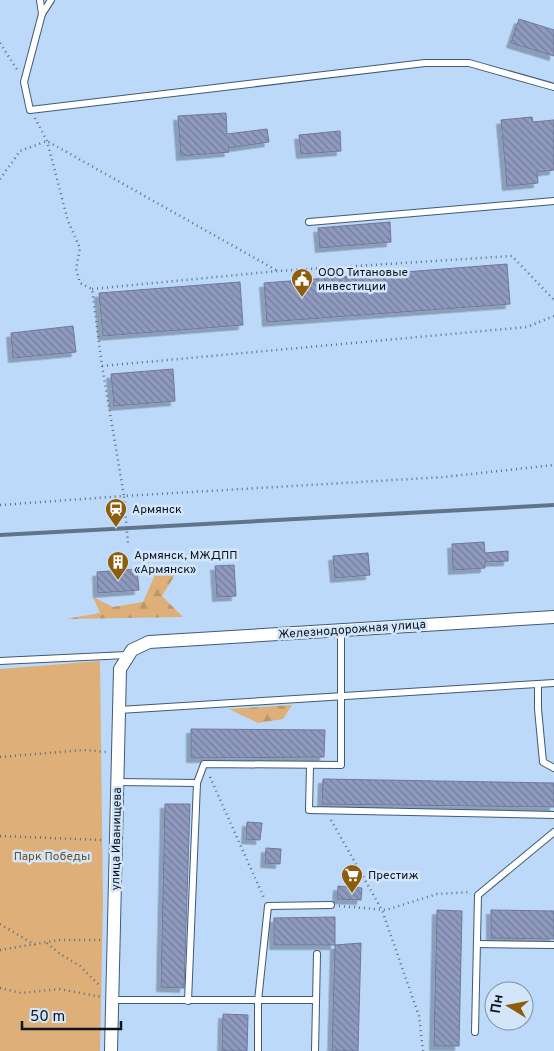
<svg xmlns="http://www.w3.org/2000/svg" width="554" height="1051" viewBox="0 0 554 1051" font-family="Overpass,sans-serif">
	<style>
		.forest { fill: url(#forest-firs) }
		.green { fill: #deaf78 }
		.building { fill: url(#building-back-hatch); stroke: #6e799b; filter: url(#shadow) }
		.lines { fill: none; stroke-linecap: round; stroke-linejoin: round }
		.lane-casing { stroke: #415a75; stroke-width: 8 }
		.street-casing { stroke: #415a75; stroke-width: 14 }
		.path { stroke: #5b6e82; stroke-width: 2.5; stroke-dasharray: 1 4; stroke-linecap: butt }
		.lane { stroke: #fff; stroke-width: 6 }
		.street { stroke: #fff; stroke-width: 12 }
		.rail { stroke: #61758a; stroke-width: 4 }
		.labels { text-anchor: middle; stroke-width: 5; stroke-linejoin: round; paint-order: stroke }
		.poi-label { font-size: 12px; fill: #0b1520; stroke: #d3e5f8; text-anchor: start }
		.street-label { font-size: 12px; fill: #0b1520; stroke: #d3e5f8 }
		.park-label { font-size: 12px; fill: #6f4f26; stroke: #d3e5f8 }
	</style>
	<defs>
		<pattern id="forest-firs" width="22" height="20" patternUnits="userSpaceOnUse" patternTransform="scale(1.25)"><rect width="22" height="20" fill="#deaf78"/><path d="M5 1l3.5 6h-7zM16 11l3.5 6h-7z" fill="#bd9668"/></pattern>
		<pattern id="building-back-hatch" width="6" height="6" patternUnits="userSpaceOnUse" patternTransform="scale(1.25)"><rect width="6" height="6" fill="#8f9abe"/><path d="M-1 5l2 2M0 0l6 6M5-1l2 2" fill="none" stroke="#737c9a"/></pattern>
		<filter id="shadow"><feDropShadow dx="-4.5" dy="4.5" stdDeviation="0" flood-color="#0004"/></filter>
	</defs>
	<rect width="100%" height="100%" fill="#bcd9f9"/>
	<g class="forest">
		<polygon points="181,565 162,596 183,617 66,619 100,613 93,597 113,607 143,602 158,568"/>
		<polygon points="292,705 283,719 258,723 229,709"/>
	</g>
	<polygon class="green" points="100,661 103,901 100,1051 0,1051 0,669"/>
	<g class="building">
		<polygon points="519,19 554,30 554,56 511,43"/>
		<polygon points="226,113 227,134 267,129 269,142 228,148 229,152 181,156 178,116"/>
		<polygon points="532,117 533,122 554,120 554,170 537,172 538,183 507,186 501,120"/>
		<polygon points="340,131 341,151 301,154 299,135"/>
		<polygon points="390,222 391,242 320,248 318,228"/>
		<polygon points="507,264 510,304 267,322 264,283"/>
		<polygon points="240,282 243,325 103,336 99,293"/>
		<polygon points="73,326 76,352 13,358 11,333"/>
		<polygon points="173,369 175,401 114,406 111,374"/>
		<polygon points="484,542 485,553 508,551 508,561 485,562 485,568 453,570 452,544"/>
		<polygon points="368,553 370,575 335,578 333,556"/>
		<polygon points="234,565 236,596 217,597 215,566"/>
		<polygon points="137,569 139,590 98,593 97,572"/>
		<polygon points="191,729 325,730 324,757 191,758"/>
		<polygon points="323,779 554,783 554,807 322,804"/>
		<polygon points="165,804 190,804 184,988 161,987"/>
		<polygon points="247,822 262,823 260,840 246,839"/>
		<polygon points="266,848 281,849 280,864 265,863"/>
		<polygon points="338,886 362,888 361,900 337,899"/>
		<polygon points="437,910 462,911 459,1046 434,1046"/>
		<polygon points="491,910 554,911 554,939 491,938"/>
		<polygon points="335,917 335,945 274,945 274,918"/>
		<polygon points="361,943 358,1051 332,1051 335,945"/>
		<polygon points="223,1014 248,1015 247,1051 222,1051"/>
	</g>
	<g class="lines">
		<g class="lane-casing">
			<g id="lane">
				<polyline points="40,0 42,14 24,82 30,110 425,63 469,63 554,87"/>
				<polyline points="42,14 51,0"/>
				<polyline points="309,222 554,201"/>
				<polyline points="0,661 127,655"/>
				<polyline points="538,684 538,709 543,762 554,768"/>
				<polyline points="119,710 554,683"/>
				<polyline points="310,766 309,810 554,815"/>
				<polyline points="118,782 197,783 204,764 341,765 341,630"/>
				<polyline points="477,944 554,945"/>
				<polyline points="113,1000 315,1000"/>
				<polyline points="188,1001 197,783"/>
				<polyline points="475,1032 478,895 554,832"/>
				<polyline points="258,1051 258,1001 268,906 331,905"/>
				<polyline points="315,1051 317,954"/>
			</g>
		</g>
		<g class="street-casing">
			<polyline id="street" points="111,1051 120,669 132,650 149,642 554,617"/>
		</g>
		<g class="path">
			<polyline points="0,43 18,71"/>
			<polyline points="35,118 47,141 68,221 80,248 76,269 80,283 92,289 102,366 124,496 444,477 554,465"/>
			<polyline points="0,179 20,151 47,141 276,270"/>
			<polyline points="92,289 278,271 512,256 554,300"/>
			<polyline points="102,366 527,327 554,316"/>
			<polyline points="0,505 124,496 128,544"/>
			<polyline points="0,757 84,750 107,752"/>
			<polyline points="210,777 264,898"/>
			<polyline points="331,820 382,910 419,1016 423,1051"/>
			<polyline points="0,836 103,840"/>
			<polyline points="339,906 386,910 437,894 471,892"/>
			<polyline points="0,924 35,945"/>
			<polyline points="47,943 60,954 80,966 100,986"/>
			<polyline points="0,950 58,940 103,940"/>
			<polyline points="0,988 21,993 59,989 102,997"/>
		</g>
		<use href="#lane" class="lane"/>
		<use href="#street" class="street"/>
		<polyline class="rail" points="0,535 554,505"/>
	</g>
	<defs>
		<g id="civic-pin" transform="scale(1.125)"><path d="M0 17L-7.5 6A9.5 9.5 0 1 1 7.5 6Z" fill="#8f5c0b" stroke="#d3e5f8"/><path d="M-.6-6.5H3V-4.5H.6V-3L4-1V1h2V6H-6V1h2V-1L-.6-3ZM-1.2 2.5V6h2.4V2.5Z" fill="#fff"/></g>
		<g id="station-pin" transform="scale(1.125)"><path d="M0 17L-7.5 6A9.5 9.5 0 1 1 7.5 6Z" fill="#8f5c0b" stroke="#d3e5f8"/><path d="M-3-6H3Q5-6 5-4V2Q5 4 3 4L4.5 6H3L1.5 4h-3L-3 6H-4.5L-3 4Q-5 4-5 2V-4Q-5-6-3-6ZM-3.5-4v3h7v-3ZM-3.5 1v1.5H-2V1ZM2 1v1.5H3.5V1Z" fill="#fff"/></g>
		<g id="building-pin" transform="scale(1.125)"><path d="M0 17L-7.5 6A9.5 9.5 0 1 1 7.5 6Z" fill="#8f5c0b" stroke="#d3e5f8"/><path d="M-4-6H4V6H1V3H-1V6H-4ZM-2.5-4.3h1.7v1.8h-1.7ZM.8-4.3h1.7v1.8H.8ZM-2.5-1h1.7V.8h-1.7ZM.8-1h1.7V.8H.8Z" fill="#fff"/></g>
		<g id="supermarket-pin" transform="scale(1.125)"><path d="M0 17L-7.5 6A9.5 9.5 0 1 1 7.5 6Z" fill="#8f5c0b" stroke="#d3e5f8"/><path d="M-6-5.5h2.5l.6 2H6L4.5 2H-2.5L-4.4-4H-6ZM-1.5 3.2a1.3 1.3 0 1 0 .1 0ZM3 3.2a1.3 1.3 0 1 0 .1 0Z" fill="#fff"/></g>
	</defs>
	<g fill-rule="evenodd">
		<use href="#civic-pin" x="302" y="279"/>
		<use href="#station-pin" x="116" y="509"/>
		<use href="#building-pin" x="118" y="562"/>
		<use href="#supermarket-pin" x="352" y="875"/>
	</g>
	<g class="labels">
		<g class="poi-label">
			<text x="318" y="276">ООО Титановые<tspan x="318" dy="14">инвестиции</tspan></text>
			<text x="132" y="513">Армянск</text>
			<text x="134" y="559">Армянск, МЖДПП<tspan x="134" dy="14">«Армянск»</tspan></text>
			<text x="368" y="879">Престиж</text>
		</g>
		<g class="street-label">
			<text transform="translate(352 629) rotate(-4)" y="4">Железнодорожная улица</text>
			<text transform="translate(116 839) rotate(-89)" y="4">улица Иванищева</text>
		</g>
		<g class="park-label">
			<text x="52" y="860">Парк Победы</text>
		</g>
	</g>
	<g transform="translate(509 1006) rotate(280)"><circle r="24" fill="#d3e5f8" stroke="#8392a2"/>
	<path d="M0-4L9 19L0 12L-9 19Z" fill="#8f5c0b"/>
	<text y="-8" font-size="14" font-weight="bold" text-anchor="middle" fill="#0b1520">Пн</text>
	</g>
	<path d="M22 1021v8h99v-8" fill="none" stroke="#0b1520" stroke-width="2.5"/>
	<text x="30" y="1021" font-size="15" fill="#0b1520" stroke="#d3e5f8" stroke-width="4" paint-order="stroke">50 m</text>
</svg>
